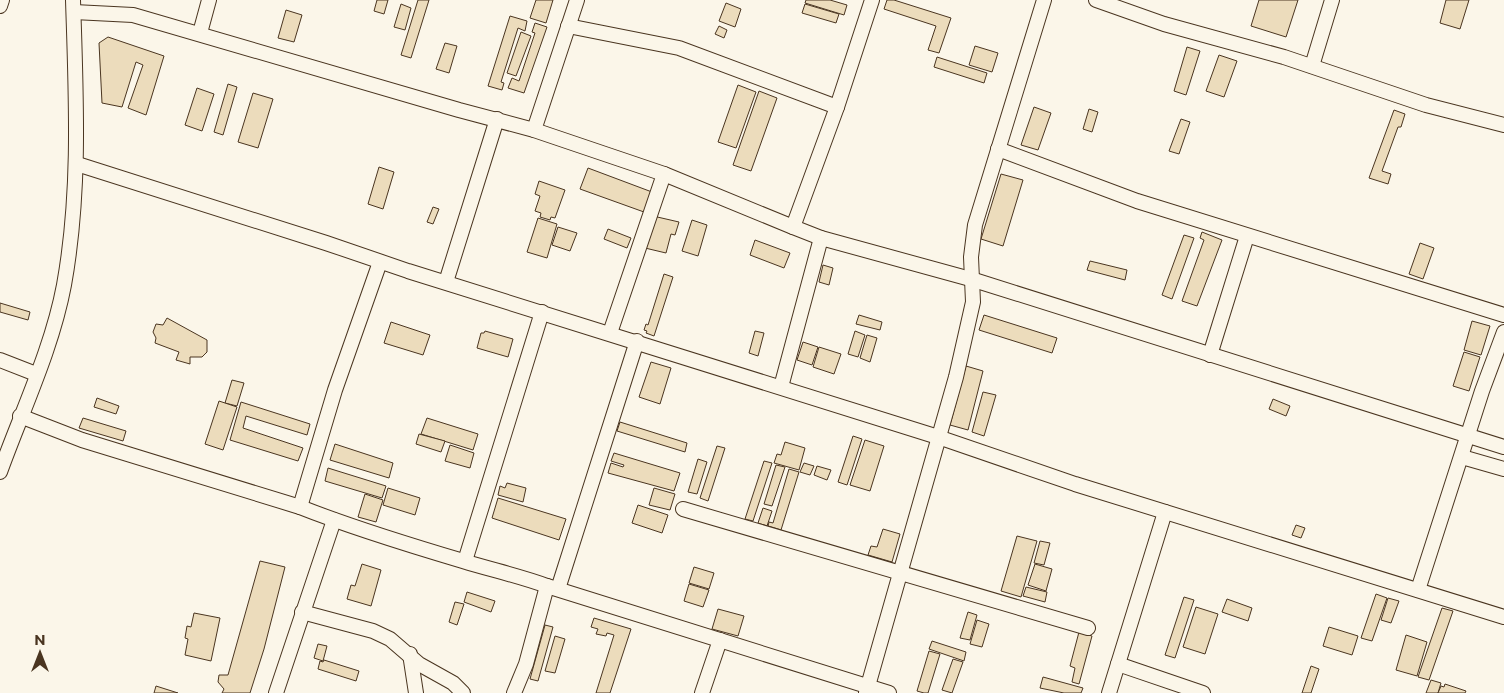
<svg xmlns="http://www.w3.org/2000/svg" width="1504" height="693" viewBox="0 0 1504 693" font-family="Montserrat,sans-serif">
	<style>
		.building { fill: #ecdcbc; stroke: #4a3520 }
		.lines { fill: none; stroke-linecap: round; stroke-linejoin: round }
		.street-casing { stroke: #4a3520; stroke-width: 16 }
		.street { stroke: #fbf6e9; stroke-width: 14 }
	</style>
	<rect width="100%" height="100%" fill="#fbf6e9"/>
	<g class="building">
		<polygon points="377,0 388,0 384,14 374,11"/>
		<polygon points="418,0 429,0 411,58 401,55"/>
		<polygon points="536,0 553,0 546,23 530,18"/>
		<polygon points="806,0 830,0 847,5 844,15 805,3"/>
		<polygon points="887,0 894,0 951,18 939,53 928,50 936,26 884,9"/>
		<polygon points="1259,0 1298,0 1286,37 1251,26"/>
		<polygon points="1446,0 1469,0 1460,29 1440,23"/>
		<polygon points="726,3 741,9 735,27 719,21"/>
		<polygon points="401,4 411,8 405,30 394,27"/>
		<polygon points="805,4 839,14 836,23 802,13"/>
		<polygon points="286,10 302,15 294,42 278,38"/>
		<polygon points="510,16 527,21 525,31 518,28 501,82 504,83 502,90 488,86"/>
		<polygon points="535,23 547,27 524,93 508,88 512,78 519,81 535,33 532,32"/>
		<polygon points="719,26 727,30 724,38 715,34"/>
		<polygon points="521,32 531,36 516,76 507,73"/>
		<polygon points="108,37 164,56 146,115 128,108 143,65 136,62 122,107 102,103 99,43"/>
		<polygon points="445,43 457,46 449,73 436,69"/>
		<polygon points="975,46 998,53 992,72 969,65"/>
		<polygon points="1187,47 1200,51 1186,95 1174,91"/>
		<polygon points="1219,55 1237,61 1224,97 1206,91"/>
		<polygon points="937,57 987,73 984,83 934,67"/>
		<polygon points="228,84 237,87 223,135 214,132"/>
		<polygon points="738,85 756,92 736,148 718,142"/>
		<polygon points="197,88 214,94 202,131 185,125"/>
		<polygon points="759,91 777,98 751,171 733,165"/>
		<polygon points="253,93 273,99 258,148 238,142"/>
		<polygon points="1034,107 1051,113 1038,150 1021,145"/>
		<polygon points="1089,109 1098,112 1092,132 1083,129"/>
		<polygon points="1394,110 1405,114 1401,127 1398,127 1382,171 1391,174 1388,184 1369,178"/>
		<polygon points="1181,119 1190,122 1179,154 1169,151"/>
		<polygon points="379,167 394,172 383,209 368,204"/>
		<polygon points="588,168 652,192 644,212 580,189"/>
		<polygon points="1001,174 1023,180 1003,246 981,239"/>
		<polygon points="539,181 565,190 555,218 551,217 550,220 540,217 541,213 535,211 540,196 535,194"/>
		<polygon points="433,207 439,209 433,224 427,222"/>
		<polygon points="653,216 679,222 675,235 671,234 666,253 645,248"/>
		<polygon points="538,218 557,224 547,258 527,252"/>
		<polygon points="692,220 707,225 698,256 682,251"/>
		<polygon points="558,227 577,233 570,251 552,245"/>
		<polygon points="608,229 631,238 627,248 604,239"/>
		<polygon points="1202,232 1222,240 1197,306 1182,301 1204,240 1200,238"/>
		<polygon points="1184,235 1194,238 1172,299 1162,295"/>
		<polygon points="755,240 790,253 784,268 750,255"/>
		<polygon points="1420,243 1434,248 1423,279 1409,274"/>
		<polygon points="1090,261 1127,270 1125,280 1087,270"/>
		<polygon points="823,265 833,268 829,285 819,282"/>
		<polygon points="664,274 673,277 654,336 646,333 647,331 644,330 646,324 648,325"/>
		<polygon points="0,303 30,312 28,320 0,312"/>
		<polygon points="859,315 882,322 880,330 856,324"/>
		<polygon points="984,315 1057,338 1052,353 979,330"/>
		<polygon points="167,318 207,340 207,352 202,357 190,357 190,364 176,360 179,352 155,343 156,338 153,332 156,324 163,325"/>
		<polygon points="1472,321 1490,326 1481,355 1464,350"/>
		<polygon points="391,322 430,335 423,355 384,343"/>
		<polygon points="485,331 513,339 508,357 477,348 481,333 484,333"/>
		<polygon points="755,331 764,333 758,356 749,353"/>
		<polygon points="855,331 865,335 858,357 848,354"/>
		<polygon points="867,335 877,338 870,362 860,358"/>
		<polygon points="803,342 818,347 812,365 797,360"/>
		<polygon points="819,347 841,354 834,374 813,367"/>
		<polygon points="1464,352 1480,357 1469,391 1453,386"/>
		<polygon points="651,362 671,368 660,404 639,397"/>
		<polygon points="966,366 983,371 968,430 950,425"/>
		<polygon points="232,380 244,383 237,406 225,403"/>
		<polygon points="983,392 996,395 984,436 972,432"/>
		<polygon points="97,398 119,406 116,414 94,407"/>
		<polygon points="1273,399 1290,406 1286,416 1269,409"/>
		<polygon points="219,401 237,407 223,450 205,444"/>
		<polygon points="241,402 310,424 307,435 246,416 243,428 303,448 298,461 230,440"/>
		<polygon points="83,418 126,431 123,441 79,428"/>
		<polygon points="427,418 478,434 473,450 421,434"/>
		<polygon points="620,422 687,443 685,452 617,431"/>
		<polygon points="419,434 445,441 441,452 416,444"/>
		<polygon points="853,436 862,439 847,485 838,482"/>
		<polygon points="865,440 884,446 870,491 850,485"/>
		<polygon points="785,442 805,448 799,470 774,463 777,454 781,455"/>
		<polygon points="335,444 393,463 389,478 330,460"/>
		<polygon points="450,445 474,453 470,468 445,461"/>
		<polygon points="717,446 725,448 708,501 700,498"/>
		<polygon points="614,453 680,473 674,491 608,473 611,463 623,467 624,465 611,461"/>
		<polygon points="698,459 707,462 697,494 688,492"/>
		<polygon points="764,461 772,463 753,521 745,519"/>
		<polygon points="804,463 814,466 810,475 800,472"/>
		<polygon points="776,465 785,467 772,506 764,504"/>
		<polygon points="817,466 831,470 827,480 814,475"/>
		<polygon points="328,468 386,486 382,498 325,481"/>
		<polygon points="789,469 799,472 781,530 768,526 769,522 773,523"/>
		<polygon points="507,483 526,488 523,502 498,495 500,486 505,488"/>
		<polygon points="388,488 420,498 415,515 383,505"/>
		<polygon points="654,488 675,494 670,510 649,505"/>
		<polygon points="365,494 383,500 376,522 358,517"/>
		<polygon points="498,498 566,519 559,540 492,518"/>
		<polygon points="638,505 668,515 662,533 632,523"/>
		<polygon points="763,508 772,511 767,526 758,523"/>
		<polygon points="1296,525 1305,528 1301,538 1292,535"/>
		<polygon points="883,529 900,534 892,562 868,555 871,546 877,547"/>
		<polygon points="1017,536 1037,541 1021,597 1001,591"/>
		<polygon points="1040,541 1050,543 1044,565 1034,563"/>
		<polygon points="260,561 285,567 264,649 250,693 222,693 224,689 218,682 219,675 228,675"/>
		<polygon points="362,564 381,570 371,606 347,599 351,585 355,586"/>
		<polygon points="1035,564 1052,569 1046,591 1028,585"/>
		<polygon points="694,567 714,573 709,589 689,583"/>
		<polygon points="689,584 709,590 703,607 684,601"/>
		<polygon points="1026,587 1047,592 1045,602 1023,596"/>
		<polygon points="467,592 495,601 491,612 464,602"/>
		<polygon points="1376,594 1387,598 1372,641 1361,638"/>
		<polygon points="1184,597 1194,600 1175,658 1165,655"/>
		<polygon points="1388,598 1399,601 1391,623 1381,620"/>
		<polygon points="1227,599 1252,608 1248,621 1222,612"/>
		<polygon points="455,602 464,604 457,625 449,622"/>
		<polygon points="1196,607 1218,614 1205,654 1183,647"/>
		<polygon points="1442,608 1453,611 1429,680 1418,677"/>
		<polygon points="718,609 744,616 738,636 712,629"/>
		<polygon points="968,612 977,615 970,640 960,638"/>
		<polygon points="194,613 220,618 211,661 185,655 188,639 185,638 187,626 191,627"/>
		<polygon points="594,618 631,629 610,693 596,693 614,635 607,633 606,636 596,634 598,629 591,627"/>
		<polygon points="977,620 989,624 982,647 970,644"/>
		<polygon points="545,625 553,627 538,681 530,679"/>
		<polygon points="1329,627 1358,636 1352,655 1323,646"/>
		<polygon points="1079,632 1092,636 1079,684 1072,682 1075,668 1070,666"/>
		<polygon points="1406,635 1427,642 1417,676 1396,670"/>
		<polygon points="555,636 565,639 555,673 545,671"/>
		<polygon points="932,641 966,652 964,661 929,649"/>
		<polygon points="318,644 327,646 323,661 314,658"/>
		<polygon points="929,651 940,654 928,693 924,693 917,691"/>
		<polygon points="953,659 963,662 952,693 942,690"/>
		<polygon points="324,660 359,671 356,681 318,669 320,661 323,662"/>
		<polygon points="1311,666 1319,669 1311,693 1302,693"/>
		<polygon points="1043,677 1083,688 1081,693 1064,693 1040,688"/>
		<polygon points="1431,680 1441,683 1438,693 1426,693"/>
		<polygon points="1445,684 1466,691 1465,693 1438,693 1441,686 1444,687"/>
		<polygon points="156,686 178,693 154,693"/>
	</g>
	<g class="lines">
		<g class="street-casing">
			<g id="street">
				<polyline points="1096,0 1164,24 1284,57 1426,105 1504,125"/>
				<polyline points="0,6 2,0"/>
				<polyline points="74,12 133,15 459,110 534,130 664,174 793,227 837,107 872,0"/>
				<polyline points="568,26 679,48 837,107"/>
				<polyline points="200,33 209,0"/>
				<polyline points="1312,66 1332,0"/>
				<polyline points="534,130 577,0"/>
				<polyline points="998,149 1137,201 1504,315"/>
				<polyline points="77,164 326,243 408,271 938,437 1075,484 1504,617"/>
				<polyline points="793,227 821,238 974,280 1504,447"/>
				<polyline points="446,282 497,119"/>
				<polyline points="610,333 664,174"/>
				<polyline points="1210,355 1247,236"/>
				<polyline points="0,360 36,374"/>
				<polyline points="781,387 821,238"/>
				<path d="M20 416 82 440 300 507C353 528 409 545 463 561 492 570 520 576 547 586L889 693"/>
				<polyline points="1462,457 1504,469"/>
				<path d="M0 472C22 411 52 349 64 285 81 191 76 95 73 0"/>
				<polyline points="300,507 335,390 380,262"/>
				<polyline points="683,509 1088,628"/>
				<polyline points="465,561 542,312"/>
				<polyline points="558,589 637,341"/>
				<polyline points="1418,590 1482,391 1504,332"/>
				<polyline points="302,612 373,631 390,639 419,664 453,683 463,693"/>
				<polyline points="410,654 416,693"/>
				<polyline points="1118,664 1203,693"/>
				<polyline points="276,693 334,520"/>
				<polyline points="514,693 526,664 547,586"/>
				<polyline points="702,693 720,640"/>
				<polyline points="866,693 956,377 973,302 971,257 975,225 1044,0"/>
				<polyline points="1109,693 1165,512"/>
			</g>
		</g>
		<use href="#street" class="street"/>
	</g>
	<g transform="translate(40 653)" stroke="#fbf6e9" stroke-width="4" paint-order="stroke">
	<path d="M0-4L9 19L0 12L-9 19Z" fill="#4a3520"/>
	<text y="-8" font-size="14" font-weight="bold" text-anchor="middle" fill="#4a3520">N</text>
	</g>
</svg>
